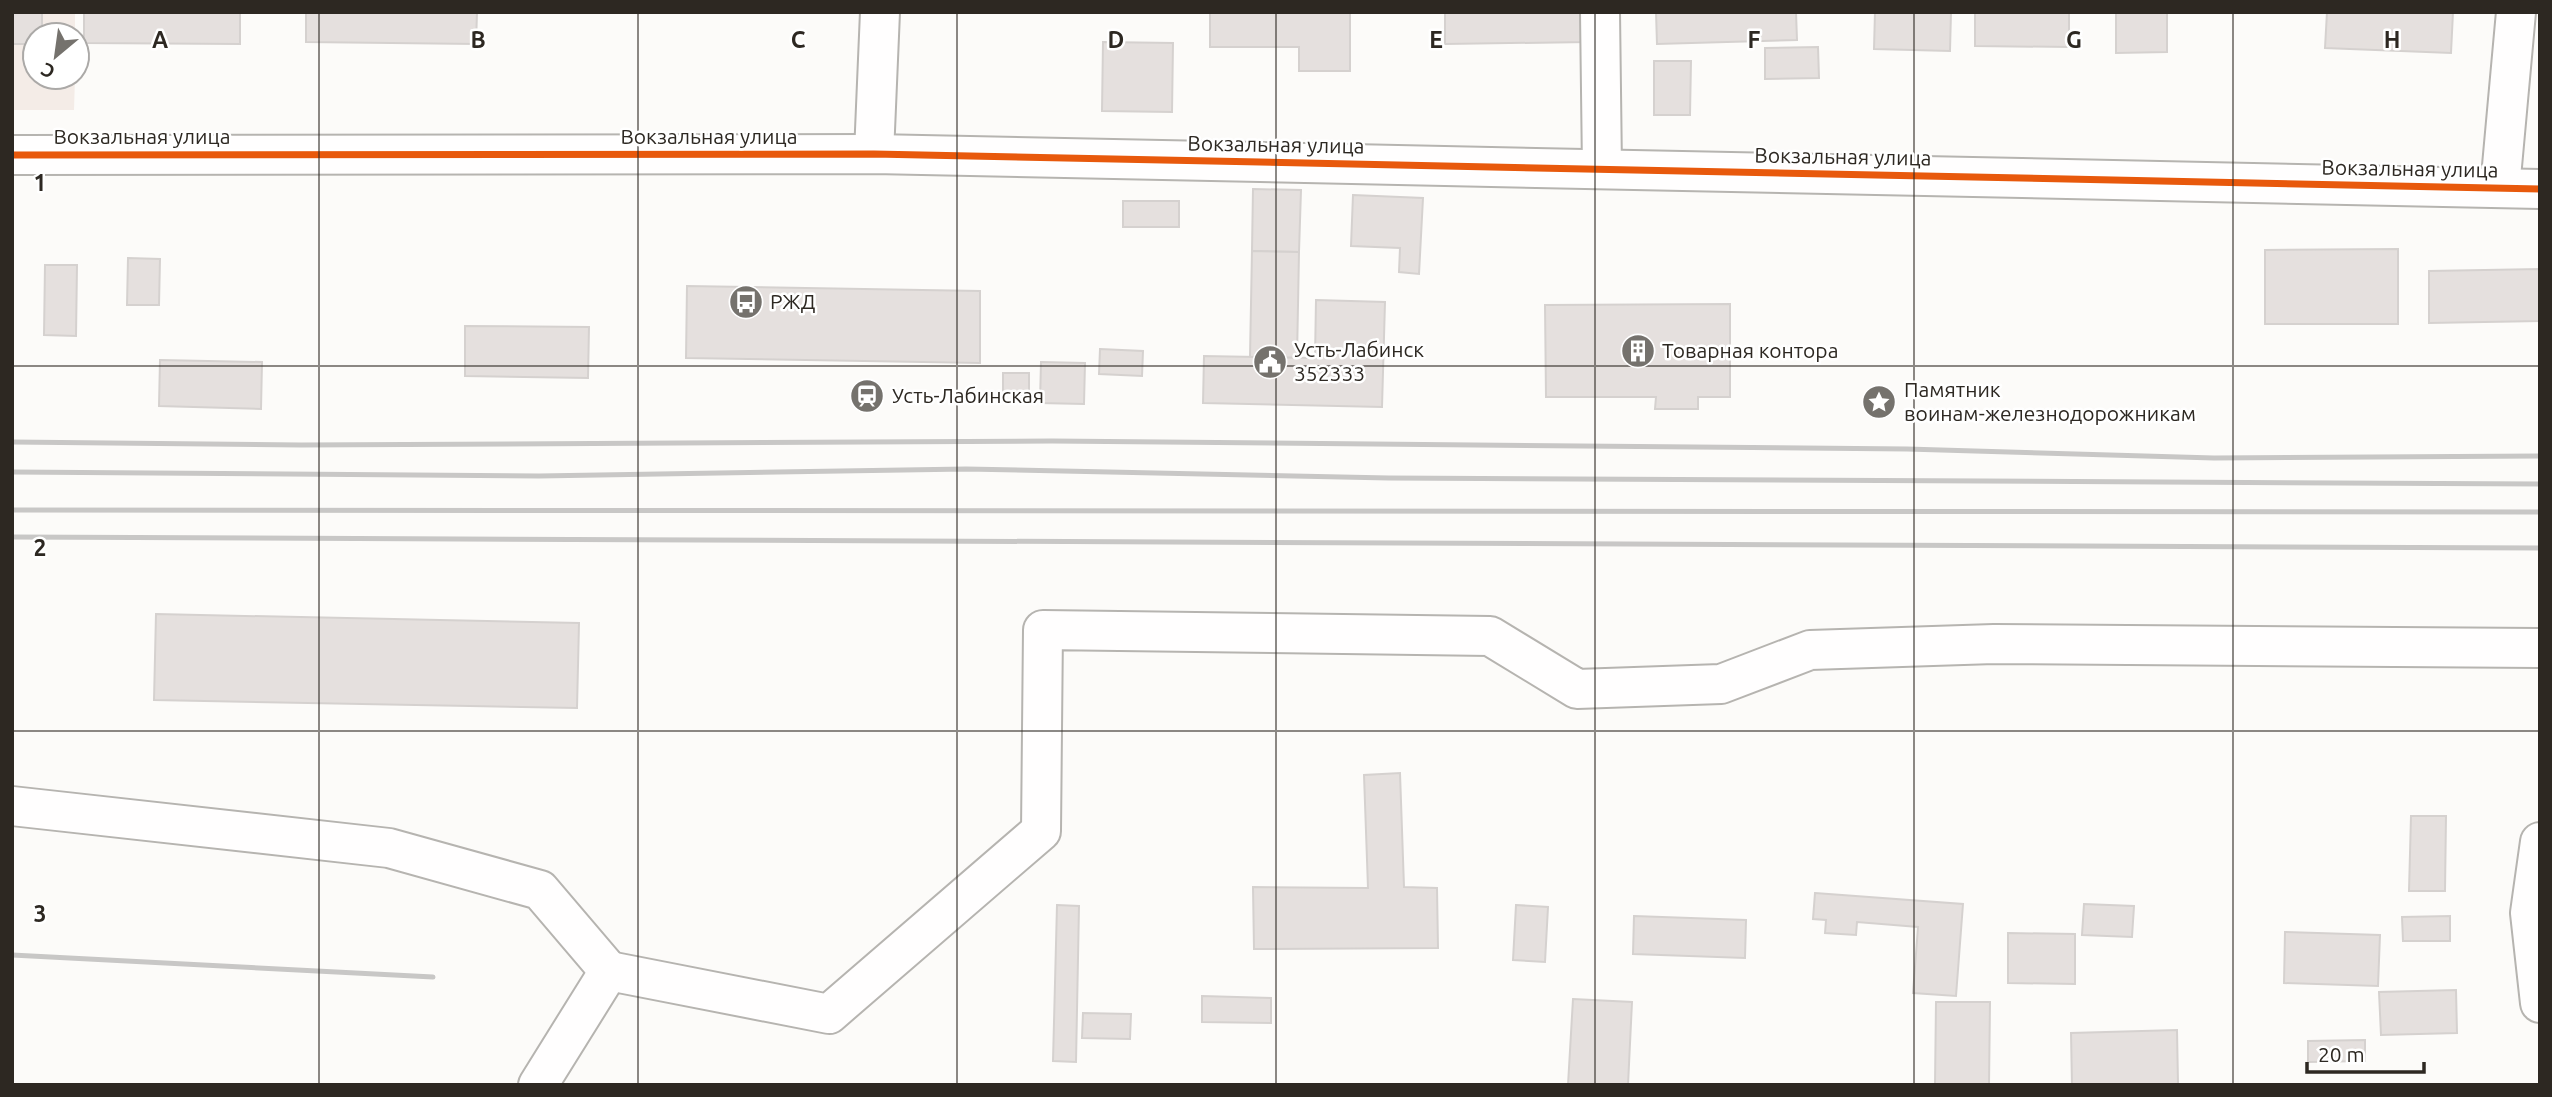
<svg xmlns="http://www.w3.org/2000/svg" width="2552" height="1097" viewBox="0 0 2552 1097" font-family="Ubuntu,sans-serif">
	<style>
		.education { fill: #f4ece7 }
		.building { fill: #e5e0de; stroke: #d5d1cf; stroke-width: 2 }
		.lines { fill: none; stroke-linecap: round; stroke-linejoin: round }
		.minor-casing { stroke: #b6b4b0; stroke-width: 42 }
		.minor { stroke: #fffefe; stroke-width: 38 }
		.rail { stroke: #c8c7c6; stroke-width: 5 }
		.cycleway-casing { stroke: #fff; stroke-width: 11 }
		.cycleway { stroke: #e8590c; stroke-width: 7 }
		.grid { fill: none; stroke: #2d2822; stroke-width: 2; stroke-opacity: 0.55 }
		.labels { text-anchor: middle; stroke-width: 5; stroke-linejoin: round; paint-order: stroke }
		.street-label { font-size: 21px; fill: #2d2822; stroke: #fff }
		.poi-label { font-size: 21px; fill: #2d2822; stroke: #fff; text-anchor: start }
		.grid-label { font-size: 23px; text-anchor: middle; font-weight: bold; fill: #2d2822; stroke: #fff; stroke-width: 5; stroke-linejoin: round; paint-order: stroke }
	</style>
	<rect width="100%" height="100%" fill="#fcfbf9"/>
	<polygon class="education" points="12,12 75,12 75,35 35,35 35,77 75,77 74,110 12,110"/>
	<g class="building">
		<polygon points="12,12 42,12 42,35 35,35 35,44 12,44"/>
		<polygon points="84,12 240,12 240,44 84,43"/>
		<polygon points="306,12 477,12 476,44 306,42"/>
		<polygon points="1210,12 1350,12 1350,71 1299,71 1299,47 1210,47"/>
		<polygon points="1445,12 1588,12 1588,42 1445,44"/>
		<polygon points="1656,12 1796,12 1797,40 1657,44"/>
		<polygon points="1875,12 1951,12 1950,51 1874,49"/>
		<polygon points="1975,12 2069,12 2069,47 1975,46"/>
		<polygon points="2116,12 2167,12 2167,52 2116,53"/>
		<polygon points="2327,12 2453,12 2451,53 2325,48"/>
		<polygon points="1103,42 1173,43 1172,112 1102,111"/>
		<polygon points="1818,47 1819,78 1765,79 1765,48"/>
		<polygon points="1654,61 1691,61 1690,115 1654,115"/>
		<polygon points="1253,189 1301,190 1299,252 1252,251"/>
		<polygon points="1353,195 1423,198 1419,274 1399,272 1400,248 1351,246"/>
		<rect x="1123" y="201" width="56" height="26"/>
		<polygon points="2398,249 2398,324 2265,324 2265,250"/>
		<polygon points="1252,251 1299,252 1297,358 1250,357"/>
		<polygon points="128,258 160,259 159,305 127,305"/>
		<polygon points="45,265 77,265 76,336 44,335"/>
		<polygon points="2540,269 2540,321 2429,323 2429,271"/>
		<polygon points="687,286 980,291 980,363 686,358"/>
		<polygon points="1316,300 1385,302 1382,407 1203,403 1204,356 1315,358"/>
		<polygon points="1730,304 1730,397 1698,397 1698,409 1655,409 1656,397 1546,397 1545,305"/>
		<polygon points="465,326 589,327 588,378 465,376"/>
		<polygon points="1100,349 1143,351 1142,376 1099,374"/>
		<polygon points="160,360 262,362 261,409 159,406"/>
		<polygon points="1041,362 1085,363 1084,404 1040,403"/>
		<polygon points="1003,373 1029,373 1029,395 1003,394"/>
		<polygon points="156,614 579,623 577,708 154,700"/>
		<polygon points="1400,773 1404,887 1437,888 1438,948 1254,949 1253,887 1368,888 1364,775"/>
		<polygon points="2411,816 2446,816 2445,891 2409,891"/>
		<polygon points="1815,893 1963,904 1956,996 1913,993 1918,927 1857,922 1856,935 1825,933 1826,920 1813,919"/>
		<polygon points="2084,904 2134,906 2132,937 2082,935"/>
		<polygon points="1057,905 1079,906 1076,1062 1053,1061"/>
		<polygon points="1516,905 1548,907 1545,962 1513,960"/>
		<polygon points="1634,916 1746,920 1745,958 1633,954"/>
		<polygon points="2450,916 2450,941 2403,941 2402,917"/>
		<polygon points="2285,932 2380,935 2378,986 2284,983"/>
		<polygon points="2008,933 2075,934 2075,984 2008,983"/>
		<polygon points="2456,990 2457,1033 2381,1035 2379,992"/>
		<polygon points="1202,996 1271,998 1271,1023 1202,1022"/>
		<polygon points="1573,999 1632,1002 1628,1085 1568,1085"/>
		<polygon points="1936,1002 1990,1002 1989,1085 1935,1085"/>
		<polygon points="1083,1013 1131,1014 1130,1039 1082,1038"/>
		<polygon points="2177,1030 2178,1084 2072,1085 2071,1033"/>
		<polygon points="2365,1040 2365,1061 2308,1062 2308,1041"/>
	</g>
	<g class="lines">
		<g class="minor-casing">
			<g id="minor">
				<polyline points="1600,12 1602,169"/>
				<polyline points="874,154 880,12"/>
				<polyline points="12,155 874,154 2540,189"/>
				<polyline points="2500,188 2516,12"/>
				<polyline points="12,806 389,848 540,890 609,971"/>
				<polyline points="2540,842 2530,913 2540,1003"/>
				<polyline points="538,1085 609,971 829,1014 1041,831 1043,630 1490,636 1577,689 1721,684 1810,650 1994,644 2540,648"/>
			</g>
		</g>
		<use href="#minor" class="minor"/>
		<g class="rail">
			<polyline points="12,442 301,445 1052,441 1907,449 2214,458 2540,456"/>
			<polyline points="12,472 539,476 966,469 1389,478 2540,484"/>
			<polyline points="12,510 2540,512"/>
			<polyline points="12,537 2540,548"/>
			<polyline points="12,955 433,977"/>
		</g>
		<g class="cycleway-casing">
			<polyline id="cycleway" points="12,155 874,154 2540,189"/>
		</g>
		<use href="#cycleway" class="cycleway"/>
	</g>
	<path class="grid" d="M319 12V1085M638 12V1085M957 12V1085M1276 12V1085M1595 12V1085M1914 12V1085M2233 12V1085M12 366H2540M12 731H2540"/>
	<defs>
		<g id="bus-disc" transform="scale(1.75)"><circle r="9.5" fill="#75726d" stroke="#fff"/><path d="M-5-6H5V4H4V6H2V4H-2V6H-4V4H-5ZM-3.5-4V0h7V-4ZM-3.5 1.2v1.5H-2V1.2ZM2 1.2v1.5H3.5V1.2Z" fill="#fff"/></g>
		<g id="building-disc" transform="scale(1.75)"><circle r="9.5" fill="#75726d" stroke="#fff"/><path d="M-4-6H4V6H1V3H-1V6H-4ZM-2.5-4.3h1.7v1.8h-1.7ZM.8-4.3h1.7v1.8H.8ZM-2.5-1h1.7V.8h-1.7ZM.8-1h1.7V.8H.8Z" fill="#fff"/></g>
		<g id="civic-disc" transform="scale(1.75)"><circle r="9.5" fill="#75726d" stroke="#fff"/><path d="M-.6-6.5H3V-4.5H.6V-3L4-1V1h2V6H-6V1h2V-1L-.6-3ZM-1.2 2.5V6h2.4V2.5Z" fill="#fff"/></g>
		<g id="station-disc" transform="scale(1.75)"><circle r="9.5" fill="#75726d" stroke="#fff"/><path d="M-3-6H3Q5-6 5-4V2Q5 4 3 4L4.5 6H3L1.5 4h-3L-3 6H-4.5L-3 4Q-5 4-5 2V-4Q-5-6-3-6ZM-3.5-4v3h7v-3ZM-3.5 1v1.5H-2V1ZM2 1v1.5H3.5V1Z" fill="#fff"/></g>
		<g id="sight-disc" transform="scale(1.75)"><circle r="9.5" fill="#75726d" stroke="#fff"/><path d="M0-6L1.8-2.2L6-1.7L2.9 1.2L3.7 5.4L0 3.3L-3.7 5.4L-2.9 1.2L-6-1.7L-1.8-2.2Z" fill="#fff"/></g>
	</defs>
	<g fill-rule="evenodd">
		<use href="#bus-disc" x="746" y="302"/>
		<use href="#building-disc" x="1638" y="351"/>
		<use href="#civic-disc" x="1270" y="362"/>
		<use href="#station-disc" x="867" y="396"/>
		<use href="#sight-disc" x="1879" y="402"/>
	</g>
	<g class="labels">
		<g class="street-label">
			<text x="142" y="144">Вокзальная улица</text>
			<text x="709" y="144">Вокзальная улица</text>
			<text transform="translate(1276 145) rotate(1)" y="7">Вокзальная улица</text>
			<text transform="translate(1843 157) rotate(1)" y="7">Вокзальная улица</text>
			<text transform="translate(2410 169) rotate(1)" y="7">Вокзальная улица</text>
		</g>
		<g class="poi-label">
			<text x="770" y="309">РЖД</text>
			<text x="1294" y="357">Усть-Лабинск<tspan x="1294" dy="24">352333</tspan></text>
			<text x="1662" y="358">Товарная контора</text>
			<text x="1904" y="397">Памятник<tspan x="1904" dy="24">воинам-железнодорожникам</tspan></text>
			<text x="892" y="403">Усть-Лабинская</text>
		</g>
	</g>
	<g class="grid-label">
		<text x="160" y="48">A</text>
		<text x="478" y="48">B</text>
		<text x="798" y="48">C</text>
		<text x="1116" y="48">D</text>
		<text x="1436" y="48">E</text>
		<text x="1754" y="48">F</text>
		<text x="2074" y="48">G</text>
		<text x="2392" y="48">H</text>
		<text x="40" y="191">1</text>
		<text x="40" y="556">2</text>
		<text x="40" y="922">3</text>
	</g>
	<rect width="2552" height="1097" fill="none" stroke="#2d2822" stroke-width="28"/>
	<g transform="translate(56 56) rotate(209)"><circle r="33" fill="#ffffff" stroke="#aba9a7" stroke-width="2"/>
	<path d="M0-5L12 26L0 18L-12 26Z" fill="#75726d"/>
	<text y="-10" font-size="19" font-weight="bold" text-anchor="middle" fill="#2d2822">С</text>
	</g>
	<path d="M2307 1062v10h117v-10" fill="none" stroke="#2d2822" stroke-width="3.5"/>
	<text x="2318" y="1062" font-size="21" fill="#2d2822" stroke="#ffffff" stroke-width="5" paint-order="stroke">20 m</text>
</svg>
